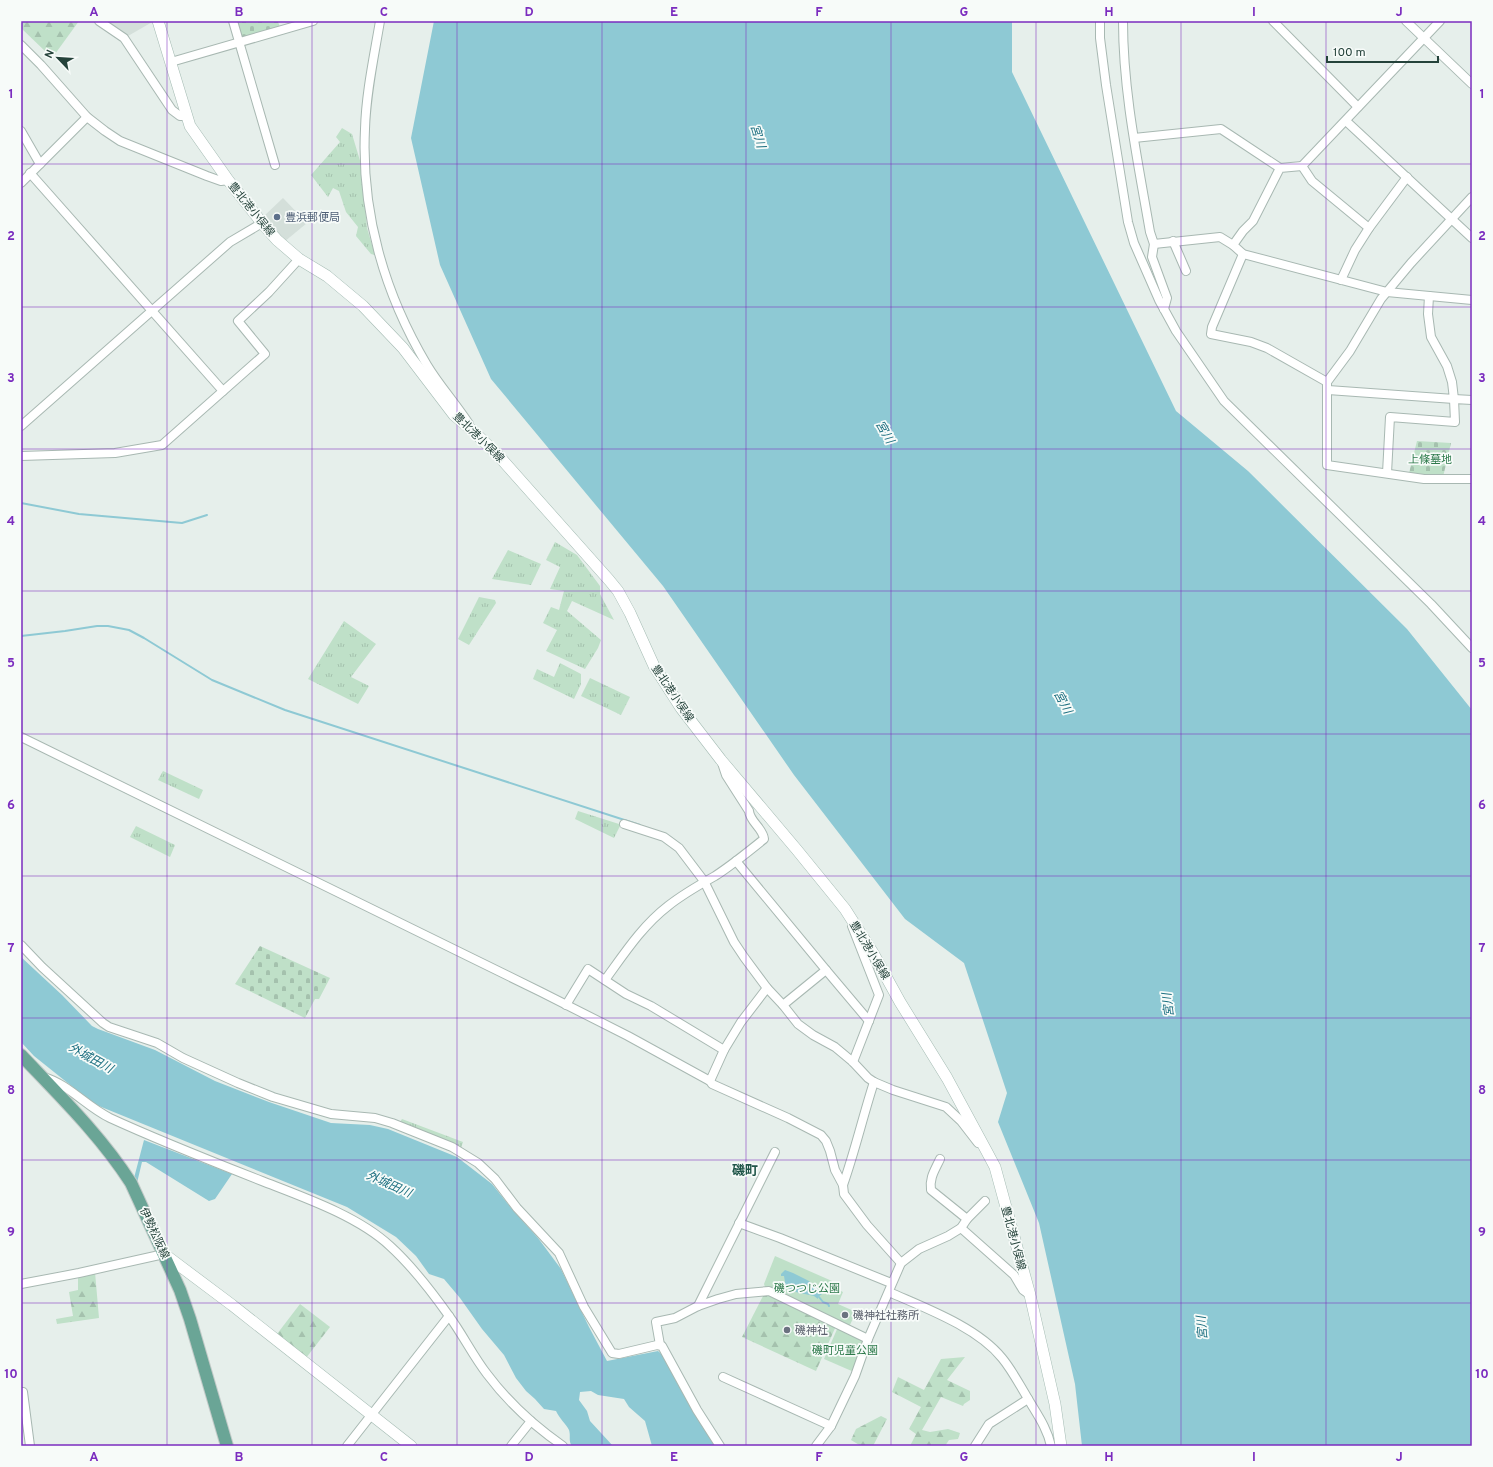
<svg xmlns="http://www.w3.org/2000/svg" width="1493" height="1467" viewBox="0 0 1493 1467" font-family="Overpass,'Noto Sans JP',sans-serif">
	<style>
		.built { fill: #d4dfda }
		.grass { fill: url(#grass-tufts) }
		.forest { fill: url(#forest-firs) }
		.cemetery { fill: url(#cemetery-stones) }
		.green { fill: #bfe0c8 }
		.water { fill: #8ec9d4 }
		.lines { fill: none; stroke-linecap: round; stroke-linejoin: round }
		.stream { stroke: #8ec9d4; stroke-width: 2 }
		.street-casing { stroke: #a8b8b2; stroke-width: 10 }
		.secondary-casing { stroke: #a4bbb3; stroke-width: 12 }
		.primary-casing { stroke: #c2cac8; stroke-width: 14 }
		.street { stroke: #fff; stroke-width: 8 }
		.secondary { stroke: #fff; stroke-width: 11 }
		.primary { stroke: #6aa596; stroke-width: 12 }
		.grid { fill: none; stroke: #7b2cbf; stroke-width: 1; stroke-opacity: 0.55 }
		.service-dot { fill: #5c6f8a; stroke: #f7fbf9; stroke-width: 1.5 }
		.worship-dot { fill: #6b7280; stroke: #f7fbf9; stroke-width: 1.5 }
		.labels { text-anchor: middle; stroke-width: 3.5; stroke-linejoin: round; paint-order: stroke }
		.street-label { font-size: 11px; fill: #24423a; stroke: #f7fbf9 }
		.service-label { font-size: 11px; fill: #4e5e75; stroke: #f7fbf9; text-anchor: start }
		.park-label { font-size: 11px; fill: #2d7a4b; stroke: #f7fbf9 }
		.worship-label { font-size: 11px; fill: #5b616d; stroke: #f7fbf9; text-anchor: start }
		.water-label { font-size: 12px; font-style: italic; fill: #1c6f80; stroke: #f7fbf9 }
		.quarter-label { font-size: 13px; font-weight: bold; fill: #1f5548; stroke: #f7fbf9 }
		.neatline { fill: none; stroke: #7b2cbf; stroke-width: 1.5 }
		.grid-label { font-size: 13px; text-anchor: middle; font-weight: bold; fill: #7b2cbf }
	</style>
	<defs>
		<pattern id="grass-tufts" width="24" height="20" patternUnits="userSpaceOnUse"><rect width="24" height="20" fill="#bfe0c8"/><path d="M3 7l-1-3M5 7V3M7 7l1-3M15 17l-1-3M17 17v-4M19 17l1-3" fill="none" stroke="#a4c1ad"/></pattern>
		<pattern id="forest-firs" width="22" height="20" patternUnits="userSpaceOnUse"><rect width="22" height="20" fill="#bfe0c8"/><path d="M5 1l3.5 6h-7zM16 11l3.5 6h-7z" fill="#a4c1ad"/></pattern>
		<pattern id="cemetery-stones" width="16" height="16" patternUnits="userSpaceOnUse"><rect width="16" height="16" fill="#bfe0c8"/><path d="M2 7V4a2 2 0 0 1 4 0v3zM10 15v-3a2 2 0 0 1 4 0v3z" fill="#a4c1ad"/></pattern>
	</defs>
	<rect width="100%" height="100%" fill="#e6efeb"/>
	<g class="built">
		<polygon points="107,21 154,21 128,36"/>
		<polygon points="283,198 307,223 284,242 262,218"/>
	</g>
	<g class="grass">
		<polygon points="342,128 352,134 361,164 367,228 375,255 371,254 356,236 358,227 346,212 339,191 333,188 328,197 311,175 340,142 336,137"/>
		<polygon points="555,542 577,555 600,586 600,594 614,620 572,601 567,611 601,640 598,648 585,669 546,651 557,630 543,623 551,607 559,610 564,591 550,589 560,567 546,560"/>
		<polygon points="508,550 541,564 531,585 492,579"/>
		<polygon points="479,597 495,600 496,603 469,645 458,639"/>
		<polygon points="344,621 376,644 351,677 369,686 358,704 308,679"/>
		<polygon points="560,663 581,674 581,684 574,699 533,679 537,669 554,677"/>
		<polygon points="590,678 630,697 621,715 581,696"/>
		<polygon points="163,771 203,790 199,799 158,780"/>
		<polygon points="578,811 619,824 620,826 614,838 575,819"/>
		<polygon points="136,826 175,845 170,857 130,837"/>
		<polygon points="402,1119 463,1142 461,1148 400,1122"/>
	</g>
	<g class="forest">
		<polygon points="21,21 79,21 55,54 47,53 21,28"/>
		<polygon points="95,1272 99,1318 57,1324 56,1319 73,1316 69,1292 78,1290 78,1276"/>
		<polygon points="769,1294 836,1326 816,1371 742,1337 763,1296"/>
		<polygon points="300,1304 330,1327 306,1358 277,1334"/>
		<polygon points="965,1357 947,1380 970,1391 970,1400 964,1404 963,1406 941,1397 922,1430 930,1432 948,1429 960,1433 958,1439 949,1440 945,1446 910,1446 916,1434 909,1429 921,1407 892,1392 898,1377 924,1390 941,1359"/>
		<polygon points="881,1416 887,1419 873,1446 861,1446 851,1440 856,1429"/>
	</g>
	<g class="cemetery">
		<polygon points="236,21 278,21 280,28 241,40"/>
		<polygon points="1417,441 1451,443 1443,477 1409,473"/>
		<polygon points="260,946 330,978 319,999 315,999 305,1018 235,984"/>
	</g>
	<g class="green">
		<polygon points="775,1256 832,1281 830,1286 843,1292 838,1304 856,1312 849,1327 765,1287 764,1284"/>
		<polygon points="838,1327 865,1342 854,1372 824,1359"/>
	</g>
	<g class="water">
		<polygon points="434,21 1012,21 1012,72 1176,411 1248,471 1407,629 1472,710 1472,1446 1082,1446 1075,1384 1039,1223 998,1122 1007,1093 964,963 905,919 794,775 663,586 491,379 440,265 411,138"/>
		<path d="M21 957 62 995 92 1026 98 1029 155 1050 215 1081 269 1102 331 1123 370 1125 388 1129 457 1157 492 1184 512 1209 538 1238 561 1269 589 1327 607 1361 658 1351 666 1358 716 1446H652L645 1421 629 1407 624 1399 598 1395 591 1391 580 1392 579 1400 587 1411 590 1421 613 1446H572C568 1441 571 1436 569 1430 566 1424 559 1418 556 1411L544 1409 535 1399 526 1391 516 1378 504 1355 482 1329 460 1298 444 1279 429 1274 416 1256 396 1237 347 1207 94 1104 34 1056 21 1042Z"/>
		<polygon points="144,1140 232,1174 215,1199 209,1201 146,1162 142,1162 137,1183 134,1178"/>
		<polygon points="785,1270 793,1273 809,1281 822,1294 818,1297 818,1299 814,1296 796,1292 783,1285 785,1282 784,1276 781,1276 781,1274"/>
	</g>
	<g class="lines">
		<g class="stream">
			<polyline points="21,503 79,514 182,523 207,515"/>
			<polyline points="21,636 65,631 97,626 108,626 129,630 144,638 212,680 285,710 640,825"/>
			<polyline points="819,1297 823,1302 828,1304 829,1306"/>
		</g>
		<g class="street-casing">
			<g id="street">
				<polyline points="99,21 124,38 172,110 180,116 186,116"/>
				<polyline points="233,21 275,165"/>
				<path d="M380 21C374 57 366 93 365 129 361 212 384 293 427 365 439 385 456 404 469 424"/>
				<polyline points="1100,21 1100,38 1106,85 1128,222 1134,243 1159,300 1176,331 1224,401 1431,604 1472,648"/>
				<path d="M1123 21C1123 92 1138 162 1150 232L1154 244 1220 237 1233 245 1243 254 1387 292 1472 300"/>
				<polyline points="1273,21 1358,107"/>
				<polyline points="1406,21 1472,84"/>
				<polyline points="21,45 41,65 87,117 105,131 120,141 207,176 221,181 228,180"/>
				<polyline points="171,62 313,21"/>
				<polyline points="1346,121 1472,238"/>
				<polyline points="21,131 40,164"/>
				<polyline points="1134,138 1221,129 1280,168"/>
				<polyline points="30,173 223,391"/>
				<polyline points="21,183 87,117"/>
				<polyline points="1369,228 1312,181 1302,166 1440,21"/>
				<polyline points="1173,241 1186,271"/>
				<polyline points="1154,244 1152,257 1167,298 1164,309"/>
				<polyline points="1233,245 1243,231 1253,221 1280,168 1302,166"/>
				<polyline points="1243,254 1212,327 1211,334 1251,342 1267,348 1327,382 1327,465 1424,479 1472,479"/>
				<polyline points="1341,280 1355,250 1369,228 1407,177"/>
				<polyline points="1327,382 1350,351 1381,299 1411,263 1472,197"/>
				<polyline points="1328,390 1454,399 1452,382 1447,366 1431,337 1428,314 1429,296"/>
				<polyline points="21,426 230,242 262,223"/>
				<polyline points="21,456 115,453 162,445 265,354 238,321 269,292 299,259"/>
				<polyline points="1387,473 1390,417 1455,422 1454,399 1472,400"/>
				<polyline points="21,737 541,992 628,1036 710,1081 712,1084 788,1118 821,1135 826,1141 830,1151 835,1170 843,1185 844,1194 867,1225 901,1263"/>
				<polyline points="624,824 664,837 679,848 704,881 734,942 744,957 767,988 783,1005 798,1024 813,1035 835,1047 853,1062 868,1078 874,1082 893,1090 946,1107 961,1121 978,1143"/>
				<polyline points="736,861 826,970 783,1005"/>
				<polyline points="852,926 879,995 853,1062"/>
				<polyline points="21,945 42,967 103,1023 109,1027 157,1043 183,1058 238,1083 273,1097 331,1114 375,1118 392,1123 452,1147 478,1163 495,1179 517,1208 559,1253 584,1307 612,1353 619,1354 657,1345 662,1346 697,1410 720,1446"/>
				<polyline points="826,970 869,1021"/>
				<path d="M605 980C624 954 642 926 668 906 683 894 699 885 715 876 732 865 748 852 764 839 763 828 750 822 749 811L726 775 722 763"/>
				<polyline points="566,1005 588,969 626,994 651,1006 724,1050"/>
				<path d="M44 1077C68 1084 87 1107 110 1118 160 1141 211 1161 262 1181 303 1197 358 1216 390 1246 412 1266 432 1292 449 1316 463 1335 473 1356 487 1374 508 1402 534 1426 563 1446"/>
				<polyline points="710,1081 724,1050 741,1022 767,988"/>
				<path d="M940 1159C935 1170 929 1178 931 1190L967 1219"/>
				<path d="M843 1185C855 1151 863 1116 874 1082"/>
				<polyline points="739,1223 780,1238 891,1283"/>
				<polyline points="961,1228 1014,1275 1023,1290 1030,1295"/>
				<polyline points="21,1284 79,1273 164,1254"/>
				<path d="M889 1292C925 1308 977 1327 1002 1358 1012 1370 1019 1384 1027 1397 1036 1413 1047 1427 1051 1446"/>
				<polyline points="698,1306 775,1152"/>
				<polyline points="660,1345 656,1322 675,1318 698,1306 718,1299 736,1294 769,1291 868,1339"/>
				<polyline points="723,1377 831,1426"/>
				<polyline points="23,1392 30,1446"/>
				<polyline points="347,1446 449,1316"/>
				<polyline points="511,1446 531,1421"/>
				<polyline points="816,1446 831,1426 855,1376 868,1339 901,1263 919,1249 948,1236 961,1228 967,1219 985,1201"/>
				<polyline points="975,1446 989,1424 1028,1399"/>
			</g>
		</g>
		<g class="secondary-casing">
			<g id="secondary">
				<polyline points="158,21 190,126 228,180 262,223 277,240 299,259 327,276 363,306 403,348 454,415 473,431 497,454 609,580 618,591 630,613 654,666 681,708 721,760 797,850 845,909 873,953 900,1002 947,1078 987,1152 995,1167 1030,1295 1055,1404 1061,1446"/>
				<polyline points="164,1254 232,1305 411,1446"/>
			</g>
		</g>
		<g class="primary-casing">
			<path id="primary" d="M21 1055C59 1095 101 1136 131 1183L180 1290 190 1319 227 1446"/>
		</g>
		<use href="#street" class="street"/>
		<use href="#secondary" class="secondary"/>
		<use href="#primary" class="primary"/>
	</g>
	<path class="grid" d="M167 21V1446M312 21V1446M457 21V1446M602 21V1446M746 21V1446M891 21V1446M1036 21V1446M1181 21V1446M1326 21V1446M21 164H1472M21 307H1472M21 449H1472M21 591H1472M21 734H1472M21 876H1472M21 1018H1472M21 1160H1472M21 1303H1472"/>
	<circle class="service-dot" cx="277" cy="217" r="4"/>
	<g class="worship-dot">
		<circle cx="845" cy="1315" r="4"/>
		<circle cx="787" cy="1330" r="4"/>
	</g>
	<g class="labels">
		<g class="street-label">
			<text transform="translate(252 209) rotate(51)" y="4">豊北港小俣線</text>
			<text transform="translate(479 437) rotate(44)" y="4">豊北港小俣線</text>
			<text transform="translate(673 693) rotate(56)" y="4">豊北港小俣線</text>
			<text transform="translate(870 950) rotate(59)" y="4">豊北港小俣線</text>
			<text transform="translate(155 1233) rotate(65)" y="4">伊勢松阪線</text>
			<text transform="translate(1014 1238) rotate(75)" y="4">豊北港小俣線</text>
		</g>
		<g class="service-label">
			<text x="285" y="221">豊浜郵便局</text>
		</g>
		<g class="park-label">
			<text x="1430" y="463">上條墓地</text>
			<text x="807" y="1292">磯つつじ公園</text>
			<text x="845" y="1354">磯町児童公園</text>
		</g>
		<g class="worship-label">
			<text x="853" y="1319">磯神社社務所</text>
			<text x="795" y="1334">磯神社</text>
		</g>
		<g class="water-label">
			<text transform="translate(758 136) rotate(73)" y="4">宮川</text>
			<text transform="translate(885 432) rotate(60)" y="4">宮川</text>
			<text transform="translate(1063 702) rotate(62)" y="4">宮川</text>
			<text transform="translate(1168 1005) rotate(-97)" y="4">宮川</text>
			<text transform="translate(91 1058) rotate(29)" y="4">外城田川</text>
			<text transform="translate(389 1184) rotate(24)" y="4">外城田川</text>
			<text transform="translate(1202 1328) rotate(-95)" y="4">宮川</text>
		</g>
		<g class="quarter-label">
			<text x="745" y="1175">磯町</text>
		</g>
	</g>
	<rect width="1493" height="1467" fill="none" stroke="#f7fbf9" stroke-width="44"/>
	<g transform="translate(58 58) rotate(295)" stroke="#f7fbf9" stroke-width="3" paint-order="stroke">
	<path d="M0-3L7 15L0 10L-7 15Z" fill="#24423a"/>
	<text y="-6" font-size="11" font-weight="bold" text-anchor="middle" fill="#24423a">N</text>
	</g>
	<path d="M1327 56v6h111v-6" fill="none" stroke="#24423a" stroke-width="2"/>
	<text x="1333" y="56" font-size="12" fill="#24423a" stroke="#f7fbf9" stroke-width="3" paint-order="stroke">100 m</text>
	<rect x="22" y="22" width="1449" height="1423" class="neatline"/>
	<g class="grid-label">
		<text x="94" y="16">A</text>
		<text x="239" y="16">B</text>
		<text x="384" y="16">C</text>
		<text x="529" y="16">D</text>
		<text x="674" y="16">E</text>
		<text x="819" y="16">F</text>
		<text x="964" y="16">G</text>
		<text x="1109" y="16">H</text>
		<text x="1254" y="16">I</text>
		<text x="1399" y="16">J</text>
		<text x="11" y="98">1</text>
		<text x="1482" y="98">1</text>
		<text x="11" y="240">2</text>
		<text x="1482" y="240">2</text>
		<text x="11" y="382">3</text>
		<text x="1482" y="382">3</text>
		<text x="11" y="525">4</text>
		<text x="1482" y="525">4</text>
		<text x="11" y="667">5</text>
		<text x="1482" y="667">5</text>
		<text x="11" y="809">6</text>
		<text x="1482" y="809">6</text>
		<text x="11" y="952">7</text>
		<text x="1482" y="952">7</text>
		<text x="11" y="1094">8</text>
		<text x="1482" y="1094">8</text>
		<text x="11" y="1236">9</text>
		<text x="1482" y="1236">9</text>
		<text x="11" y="1378">10</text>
		<text x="1482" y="1378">10</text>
		<text x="94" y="1461">A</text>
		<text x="239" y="1461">B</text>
		<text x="384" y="1461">C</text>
		<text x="529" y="1461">D</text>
		<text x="674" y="1461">E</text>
		<text x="819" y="1461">F</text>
		<text x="964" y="1461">G</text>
		<text x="1109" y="1461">H</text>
		<text x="1254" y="1461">I</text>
		<text x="1399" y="1461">J</text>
	</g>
</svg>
